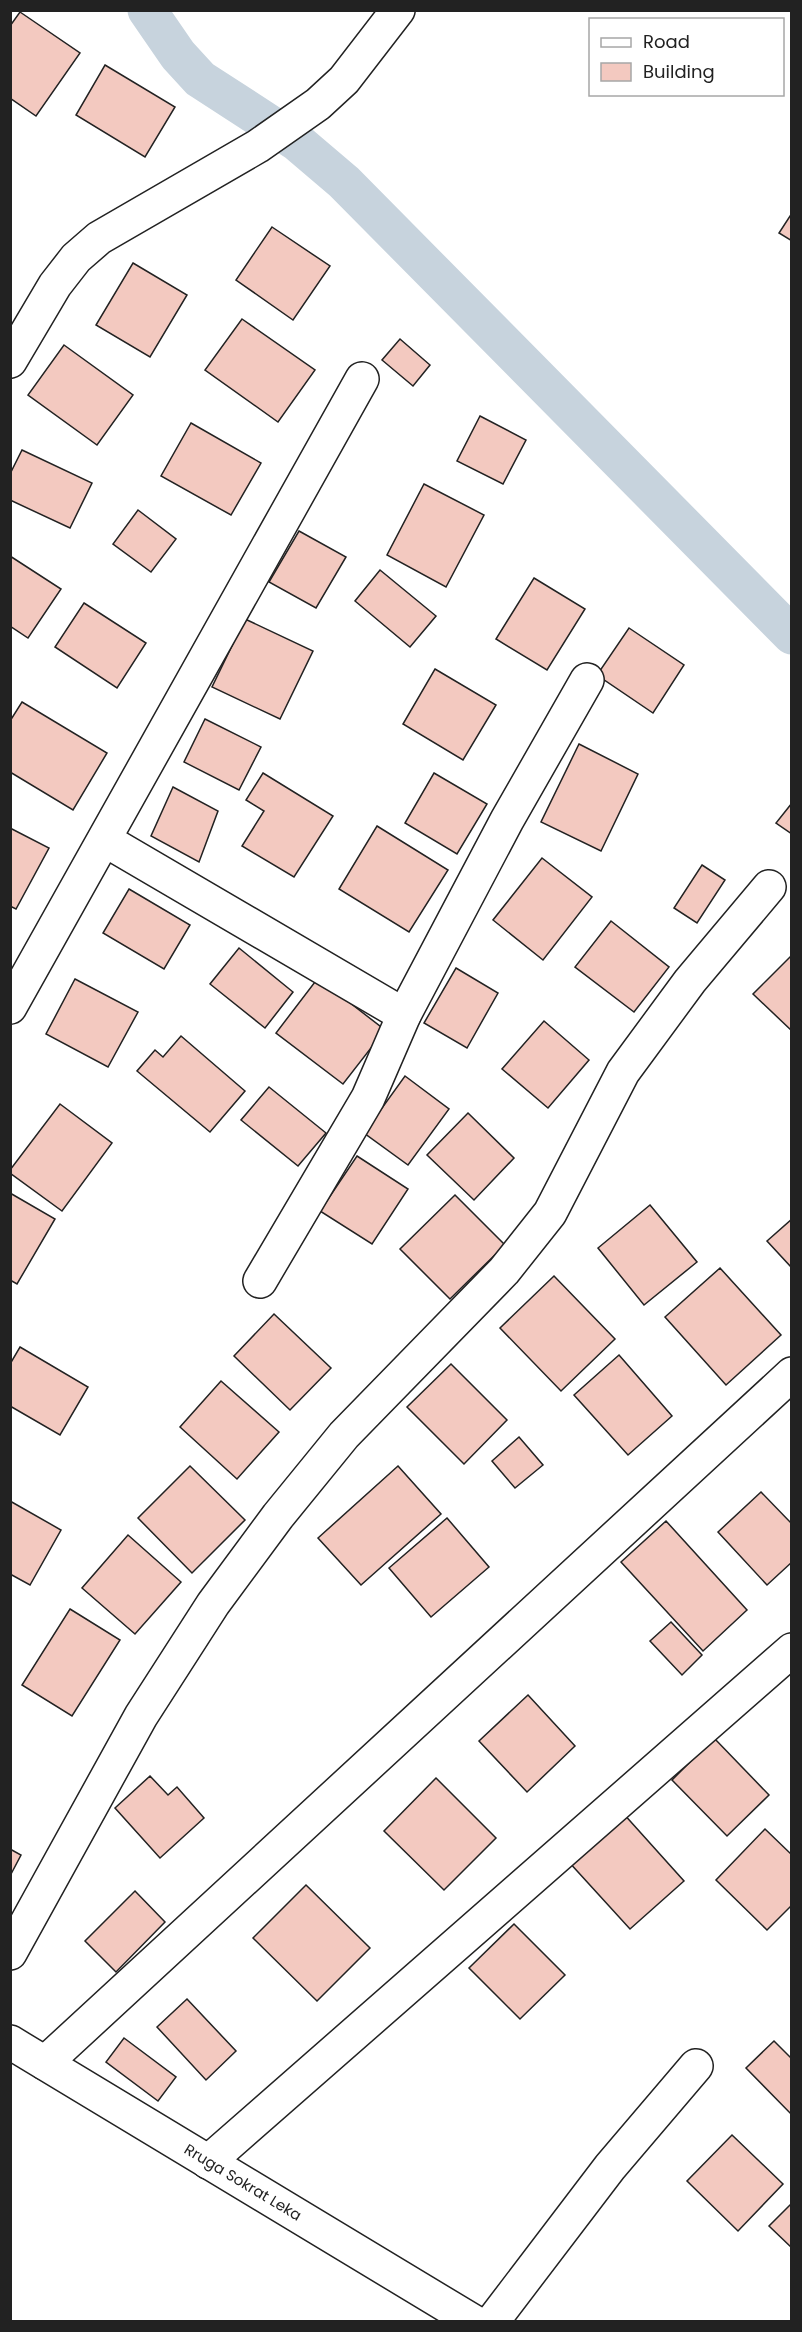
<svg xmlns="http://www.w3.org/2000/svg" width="802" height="2332" viewBox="0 0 802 2332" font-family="Poppins,sans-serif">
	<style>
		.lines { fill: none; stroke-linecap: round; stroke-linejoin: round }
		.canal { stroke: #c7d3dd; stroke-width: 39 }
		.building { fill: #f3c9c0; stroke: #222; stroke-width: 1.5 }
		.minor-casing { stroke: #222; stroke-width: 36 }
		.minor { stroke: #fff; stroke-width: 33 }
		.labels { text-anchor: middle; stroke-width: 4.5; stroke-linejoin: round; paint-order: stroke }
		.street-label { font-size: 15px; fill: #222; stroke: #fff }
	</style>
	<rect width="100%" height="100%" fill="#fff"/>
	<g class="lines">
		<polyline class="canal" points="147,10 178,55 200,79 297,142 344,182 792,635"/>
	</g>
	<g class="building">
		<polygon points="20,12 80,53 36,116 10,98 10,26"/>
		<polygon points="105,65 175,107 145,157 76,115"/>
		<polygon points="792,213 792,241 779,233"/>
		<polygon points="272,227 330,266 293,320 236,280"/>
		<polygon points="133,263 187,295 150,357 96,325"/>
		<polygon points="242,319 315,370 278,422 205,370"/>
		<polygon points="400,339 430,365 413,386 382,360"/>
		<polygon points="64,345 133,395 97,445 28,395"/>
		<polygon points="480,416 526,440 503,484 457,461"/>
		<polygon points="191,423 261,463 231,515 161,476"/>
		<polygon points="22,450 92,483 70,528 10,500 10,474"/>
		<polygon points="424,484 484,515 446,587 387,555"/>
		<polygon points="138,510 176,539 151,572 113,544"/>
		<polygon points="299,531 346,557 316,608 269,582"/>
		<polygon points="10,556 61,589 28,638 10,626"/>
		<polygon points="380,570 436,616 410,647 355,601"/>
		<polygon points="534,578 585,609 547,670 496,639"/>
		<polygon points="84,603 146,643 117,688 55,647"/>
		<polygon points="245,619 313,651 280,719 212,687"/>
		<polygon points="629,628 684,665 653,713 597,675"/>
		<polygon points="435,669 496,705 463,760 403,724"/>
		<polygon points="22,702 107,753 73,810 10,772 10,721"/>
		<polygon points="205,719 261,747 239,790 184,762"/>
		<polygon points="579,744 638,774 601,851 541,822"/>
		<polygon points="263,773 333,816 294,877 242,846 264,811 246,800"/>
		<polygon points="434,773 487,804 457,854 405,823"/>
		<polygon points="173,787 218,811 199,862 151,836"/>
		<polygon points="792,803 792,834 776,823"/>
		<polygon points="377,826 448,870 409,932 339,889"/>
		<polygon points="10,828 49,848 16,909 10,906"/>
		<polygon points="542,858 592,897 543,960 493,920"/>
		<polygon points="702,865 725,880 697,923 674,908"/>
		<polygon points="129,889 190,925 164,969 103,933"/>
		<polygon points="611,921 669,967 634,1012 575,967"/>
		<polygon points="239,948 293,992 265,1028 210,984"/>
		<polygon points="792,955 792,1031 753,994"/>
		<polygon points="456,968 498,993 467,1048 424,1023"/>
		<polygon points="318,978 385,1030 343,1084 276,1033"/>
		<polygon points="75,979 138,1012 108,1067 46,1034"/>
		<polygon points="544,1021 589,1060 548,1108 502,1069"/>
		<polygon points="181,1036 245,1091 210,1132 137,1071 155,1050 163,1057"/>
		<polygon points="405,1076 449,1109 408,1165 364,1133"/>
		<polygon points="269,1087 326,1133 298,1166 241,1120"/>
		<polygon points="60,1104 112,1143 62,1211 10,1173 10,1170"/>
		<polygon points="468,1113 514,1158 474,1200 427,1155"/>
		<polygon points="357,1156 408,1189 372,1244 320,1211"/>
		<polygon points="10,1193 55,1219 17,1284 10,1280"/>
		<polygon points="455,1195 505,1245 450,1299 400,1249"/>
		<polygon points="650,1205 697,1262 644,1305 598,1248"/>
		<polygon points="792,1219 792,1268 767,1241"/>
		<polygon points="720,1268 781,1335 726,1385 665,1317"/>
		<polygon points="554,1276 615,1339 561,1391 500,1328"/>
		<polygon points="274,1314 331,1368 290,1410 234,1356"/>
		<polygon points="20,1347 88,1387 60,1435 10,1406 10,1364"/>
		<polygon points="619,1355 672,1416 628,1455 574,1395"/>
		<polygon points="451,1364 507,1420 464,1464 407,1407"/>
		<polygon points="221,1381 279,1432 237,1479 180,1427"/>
		<polygon points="519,1437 543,1465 515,1488 492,1461"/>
		<polygon points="190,1466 245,1520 192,1573 138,1518"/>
		<polygon points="398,1466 441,1514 361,1585 318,1538"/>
		<polygon points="761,1492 792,1524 792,1562 767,1585 718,1532"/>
		<polygon points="10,1501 61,1530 30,1585 10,1574"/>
		<polygon points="447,1518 489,1567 431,1617 389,1568"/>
		<polygon points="666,1521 747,1610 703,1651 621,1562"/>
		<polygon points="128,1535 181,1582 135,1634 82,1588"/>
		<polygon points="70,1609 120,1640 72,1716 22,1685"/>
		<polygon points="671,1622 702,1655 682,1675 650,1641"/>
		<polygon points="528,1695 575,1746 527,1792 479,1741"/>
		<polygon points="714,1738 769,1795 727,1836 672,1780"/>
		<polygon points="150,1776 168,1795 177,1787 204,1818 160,1858 115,1808"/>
		<polygon points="436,1778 496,1838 444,1890 384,1831"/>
		<polygon points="622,1812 684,1881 630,1929 568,1861"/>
		<polygon points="765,1829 792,1855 792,1905 767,1930 716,1880"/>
		<polygon points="10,1849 21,1855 10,1876"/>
		<polygon points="306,1885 370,1948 317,2001 253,1938"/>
		<polygon points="135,1891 165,1922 116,1972 85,1941"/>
		<polygon points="514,1924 565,1975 520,2019 469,1968"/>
		<polygon points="187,1999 236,2051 206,2080 157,2027"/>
		<polygon points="124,2038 176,2077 158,2101 106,2062"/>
		<polygon points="774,2041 792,2059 792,2115 746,2068"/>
		<polygon points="732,2135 783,2184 738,2231 687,2181"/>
		<polygon points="792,2203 792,2248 769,2226"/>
	</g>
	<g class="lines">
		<g class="minor-casing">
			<g id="minor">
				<polyline points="10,361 55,285 76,258 99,238 258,146 318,104 344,80 398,10"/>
				<polyline points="105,840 404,1015"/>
				<polyline points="10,1007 362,379"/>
				<polyline points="260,1281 368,1098 404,1015 507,820 587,680"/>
				<polyline points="10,1953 141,1716 213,1604 278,1516 344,1435 504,1271 550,1213 623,1072 690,981 769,887"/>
				<path id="s1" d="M10 2042 474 2322"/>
				<polyline points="45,2063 792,1374"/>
				<polyline points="208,2162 792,1650"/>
				<polyline points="492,2322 610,2167 696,2066"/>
			</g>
		</g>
		<use href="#minor" class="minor"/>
	</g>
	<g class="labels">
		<g class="street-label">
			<text dy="5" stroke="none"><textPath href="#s1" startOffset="272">Rruga Sokrat Leka</textPath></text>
		</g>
	</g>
	<rect width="802" height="2332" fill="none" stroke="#222222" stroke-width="24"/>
	<rect x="589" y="18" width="195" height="78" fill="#ffffff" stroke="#a7a7a7" stroke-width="1.5"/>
	<rect x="601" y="38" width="30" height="9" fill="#ffffff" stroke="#a7a7a7" stroke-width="1.5"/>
	<text x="643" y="48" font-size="18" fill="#222222">Road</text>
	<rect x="601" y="63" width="30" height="18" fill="#f3c9c0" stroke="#a7a7a7" stroke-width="1.5"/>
	<text x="643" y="78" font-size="18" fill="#222222">Building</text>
</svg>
